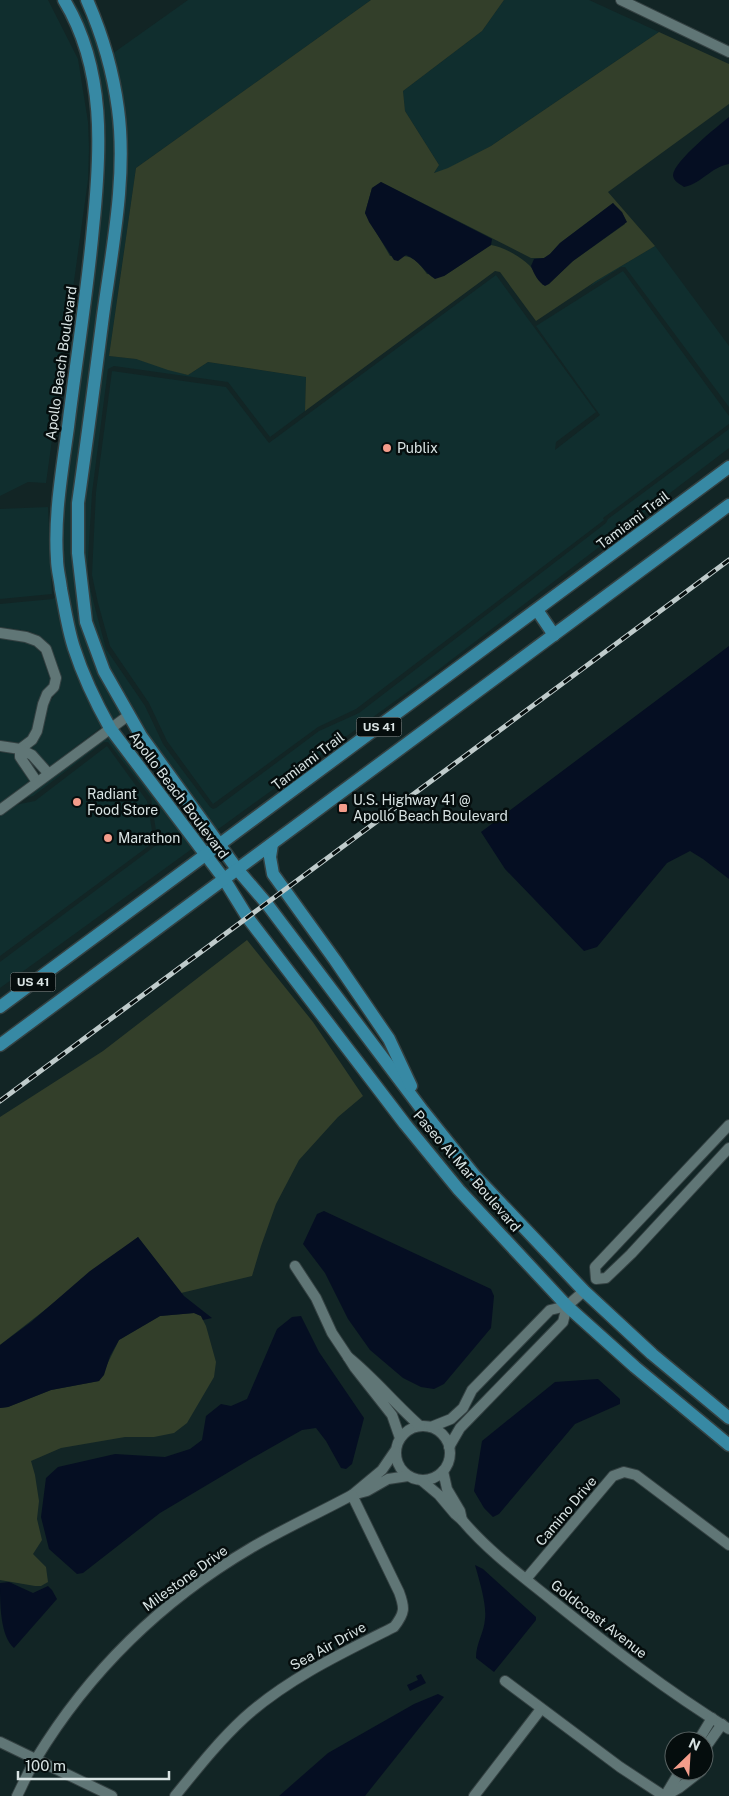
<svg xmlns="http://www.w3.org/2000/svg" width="729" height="1796" viewBox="0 0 729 1796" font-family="'Public Sans',sans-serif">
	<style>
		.built { fill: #102e2e }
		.green { fill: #333f2a; fill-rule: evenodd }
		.water { fill: #050e22 }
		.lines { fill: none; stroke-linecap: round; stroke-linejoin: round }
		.minor-casing { stroke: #344142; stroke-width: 12 }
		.major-casing { stroke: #344142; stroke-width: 15 }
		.minor { stroke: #607676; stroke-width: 10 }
		.major { stroke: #3789a4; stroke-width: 12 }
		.rail-casing { stroke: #bfcbcb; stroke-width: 5 }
		.rail { stroke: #050d0d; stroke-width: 3; stroke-dasharray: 9; stroke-linecap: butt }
		.poi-dot { fill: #f49d8b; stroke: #050d0d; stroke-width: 2 }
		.labels { text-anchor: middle; stroke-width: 5; stroke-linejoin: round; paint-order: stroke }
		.shield { fill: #050d0d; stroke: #99a3a3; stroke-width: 1 }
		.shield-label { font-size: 12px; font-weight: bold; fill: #d8e3e3 }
		.street-label { font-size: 14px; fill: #d8e3e3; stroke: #050d0d }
		.poi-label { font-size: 14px; fill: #d8e3e3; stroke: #050d0d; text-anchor: start }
	</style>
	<rect width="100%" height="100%" fill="#122525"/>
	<g class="built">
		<polygon points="0,0 48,0 78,59 88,122 89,148 88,180 46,483 28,482 0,496"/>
		<polygon points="70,0 73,0 93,30 104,66 113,110 115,142 113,201 72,503 99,675 121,714 112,720 102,701 79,646 70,606 62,559 64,503 96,252 104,181 105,150 104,101 93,54 78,12"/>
		<polygon points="188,0 371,0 136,168 109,356 136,359 188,375 208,362 306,377 305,411 270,437 228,382 114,366 108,369 92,493 87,575 94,604 106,649 145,706 163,744 210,807 213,809 216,808 319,731 359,713 606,523 608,519 729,429 729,448 438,670 217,830 146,732 109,669 91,620 83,552 83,503 124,200 112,54"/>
		<polygon points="504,0 589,0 659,32 491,146 448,169 434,173 439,165 405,111 403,91 482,31"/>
		<polygon points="655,246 729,346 729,407 625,267 621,267 588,288 596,281"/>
		<polygon points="623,271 729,416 729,424 603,518 604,520 356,709 318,727 213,804 167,741 149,703 110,646 98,603 92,575 96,492 112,371 226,387 269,443 496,275 596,412 556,442 555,450 600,415 536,326"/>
		<polygon points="48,507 52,594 0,599 0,509"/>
		<polygon points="57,595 103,726 50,766 31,747 36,743 42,733 48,705 59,688 60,675 51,647 40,636 28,631 0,627 0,604 53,599"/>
		<polygon points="0,638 25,642 34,646 41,653 50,679 49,685 43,692 38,701 32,729 28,736 19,743 0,740"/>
		<polygon points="108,736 193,848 0,988 0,962 158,844 151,798 108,742 104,742 33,796 25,798"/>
		<polygon points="107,746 147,801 154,842 0,956 0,808 35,801"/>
		<polygon points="0,752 14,754 16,761 29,781 0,803"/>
	</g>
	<g class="green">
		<path d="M371 0H504L482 31 403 91 405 111 439 165 434 173 448 168 491 146 659 32 729 64V104L608 192 655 246 596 281 536 321 500 272 495 271 305 411 306 377 208 362 188 375 168 370 136 359 109 356 136 168ZM381 182 531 258H544L550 254 560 243 613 203 625 224 573 261 549 283 543 285C538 279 534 270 529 265 519 256 504 247 491 245L444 276 427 274C415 257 411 255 390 256L365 213 372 188Z"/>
		<polygon points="247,940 313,1022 363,1096 338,1117 299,1160 276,1204 261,1246 252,1276 181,1293 138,1237 0,1345 0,1117 103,1051"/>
		<polygon points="194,1313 201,1316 206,1326 216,1362 214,1377 187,1423 174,1433 154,1437 125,1437 61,1448 31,1461 35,1475 39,1501 37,1519 42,1540 33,1554 46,1567 48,1582 41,1586 35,1586 0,1580 0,1408 8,1407 51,1390 99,1381 119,1340 160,1316"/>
	</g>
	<g class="water">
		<path d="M729 117V164C711 167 701 184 684 187 680 184 673 181 673 175 674 161 718 126 729 117Z"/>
		<path d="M381 182 492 239 491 245 444 276 435 279C424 272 419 260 406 255L398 261 394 260 369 222 365 213 372 188Z"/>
		<path d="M613 203 622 212 627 222 573 261 549 284 545 286C538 282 534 274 531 266L534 259 544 258 550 254 560 243Z"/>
		<polygon points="729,646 729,879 703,859 690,851 667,863 597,947 584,951 505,869 481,832"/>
		<polygon points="324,1211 491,1289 494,1296 491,1328 444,1384 434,1389 421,1387 403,1378 370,1350 348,1319 325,1273 303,1244 317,1214"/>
		<polygon points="138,1237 184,1296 212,1318 203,1320 201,1316 194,1313 160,1316 119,1340 110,1356 104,1375 99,1381 51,1390 8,1407 0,1408 0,1345 31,1322 90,1271"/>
		<polygon points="301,1316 319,1352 364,1418 352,1464 346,1469 341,1468 326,1441 316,1428 302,1430 249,1460 160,1513 83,1573 77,1574 49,1549 41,1517 46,1478 58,1467 115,1454 165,1457 190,1449 202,1440 206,1416 221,1404 231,1406 247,1399 277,1329 292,1317"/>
		<polygon points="598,1379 620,1399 620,1404 575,1424 499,1514 493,1517 484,1508 474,1491 482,1441 555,1382"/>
		<path d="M475 1565 483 1569 536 1617V1620L494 1672 476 1658C476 1643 484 1633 485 1619 487 1605 479 1579 475 1565Z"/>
		<path d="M9 1582 33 1593 48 1586 52 1590 57 1599 14 1648C0 1636 0 1603 0 1583Z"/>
		<polygon points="421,1674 426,1683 410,1691 407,1685 418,1680 416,1676"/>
		<polygon points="438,1694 444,1697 365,1796 279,1796 328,1753 414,1704"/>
	</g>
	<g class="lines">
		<g class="minor-casing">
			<g id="minor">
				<polyline points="621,0 729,52"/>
				<polyline points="0,633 26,637 37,641 46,649 56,678 54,687 47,694 43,704 37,731 32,740 20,749 0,746"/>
				<polyline points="37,782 20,757 20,749 32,755 48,773"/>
				<polyline points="0,810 129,715"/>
				<polyline points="729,1125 595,1267 596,1279 606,1278 631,1254 729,1148"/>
				<polyline points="295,1266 316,1298 332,1333 348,1357"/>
				<polyline points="567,1306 584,1291"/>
				<circle cx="423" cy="1453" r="27"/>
				<polyline points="431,1427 451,1419 463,1408 472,1390 550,1310 567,1306"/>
				<path d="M400 1438 392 1415 355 1368 348 1357C374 1378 395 1404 420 1426"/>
				<polyline points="449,1447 460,1428 563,1322 567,1306"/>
				<polyline points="395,1451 382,1470 352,1495 367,1491 388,1479 408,1476"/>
				<polyline points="421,1480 439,1495 455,1514 462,1520 460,1511 447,1489 443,1471"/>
				<path d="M462 1520C488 1551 522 1576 553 1601 609 1646 667 1691 729 1729"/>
				<polyline points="526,1579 613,1476 624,1472 636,1475 729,1545"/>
				<polyline points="505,1681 620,1767 664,1796"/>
				<polyline points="698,1741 712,1718"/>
				<polyline points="0,1742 112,1796"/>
				<polyline points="704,1757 705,1748 722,1724"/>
				<path d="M17 1796C23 1784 29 1770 36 1759 90 1670 161 1601 251 1548 283 1529 319 1513 352 1495L399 1592C405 1608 405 1613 394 1627 342 1653 287 1679 244 1718 218 1742 197 1769 175 1796"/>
				<polyline points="474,1796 541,1709"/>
				<polyline points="665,1796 679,1788 701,1771"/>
				<polyline points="665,1796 680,1771"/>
			</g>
		</g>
		<g class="major-casing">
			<g id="major">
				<path d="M64 0C106 69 101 151 93 228 87 295 76 361 68 427 62 471 54 516 57 559 57 569 60 579 61 589 65 609 68 630 74 648 83 676 96 703 110 728L224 879 248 918 405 1124 459 1190 567 1306 635 1367 729 1445"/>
				<path d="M87 0C102 34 113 71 118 109 127 176 112 249 103 316 95 378 87 441 78 503V553L86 622 104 671 141 736 237 869 267 904 423 1111 475 1176 584 1291 652 1354 729 1418"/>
				<polyline points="537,610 554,635"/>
				<polyline points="272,844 270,857 273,874 335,960 389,1039 411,1086"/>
				<polyline points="0,1007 729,467"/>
				<polyline points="0,1045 729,505"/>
			</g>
		</g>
		<use href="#minor" class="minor"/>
		<use href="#major" class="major"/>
		<g class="rail-casing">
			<polyline id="rail" points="0,1101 729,560"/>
		</g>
		<use href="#rail" class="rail"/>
	</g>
	<g class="poi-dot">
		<circle cx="387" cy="448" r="5"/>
		<circle cx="77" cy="802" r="5"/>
		<rect x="338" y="803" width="10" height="10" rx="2.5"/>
		<circle cx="108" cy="838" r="5"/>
	</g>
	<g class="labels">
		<g class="shield">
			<rect x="356.5" y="717.5" width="45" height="19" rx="4"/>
			<rect x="10.5" y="972.5" width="45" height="19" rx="4"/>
		</g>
		<g class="shield-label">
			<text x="379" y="731">US 41</text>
			<text x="33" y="986">US 41</text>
		</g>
		<g class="street-label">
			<text transform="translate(61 363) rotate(-82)" y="5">Apollo Beach Boulevard</text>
			<text transform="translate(633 520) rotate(-37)" y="5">Tamiami Trail</text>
			<text transform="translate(308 761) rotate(-37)" y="5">Tamiami Trail</text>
			<text transform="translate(179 795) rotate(53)" y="5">Apollo Beach Boulevard</text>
			<text transform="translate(467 1171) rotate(49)" y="5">Paseo Al Mar Boulevard</text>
			<text transform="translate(566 1511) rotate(-50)" y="5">Camino Drive</text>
			<text transform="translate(185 1578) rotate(-36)" y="5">Milestone Drive</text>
			<text transform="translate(599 1619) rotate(38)" y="5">Goldcoast Avenue</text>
			<text transform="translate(328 1646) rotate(-29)" y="5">Sea Air Drive</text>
		</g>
		<g class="poi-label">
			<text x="397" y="453">Publix</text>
			<text x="87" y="799">Radiant<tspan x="87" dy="16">Food Store</tspan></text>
			<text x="353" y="805">U.S. Highway 41 @<tspan x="353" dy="16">Apollo Beach Boulevard</tspan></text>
			<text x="118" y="843">Marathon</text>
		</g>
	</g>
	<g transform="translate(689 1756) rotate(25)"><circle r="24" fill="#050d0d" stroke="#596363"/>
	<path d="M0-4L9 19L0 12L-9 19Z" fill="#f49d8b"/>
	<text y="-8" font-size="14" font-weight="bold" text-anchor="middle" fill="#d8e3e3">N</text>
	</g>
	<path d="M18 1771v8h151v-8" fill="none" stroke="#d8e3e3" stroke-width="2.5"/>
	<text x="25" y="1771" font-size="15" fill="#d8e3e3" stroke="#050d0d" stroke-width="4" paint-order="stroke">100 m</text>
</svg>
